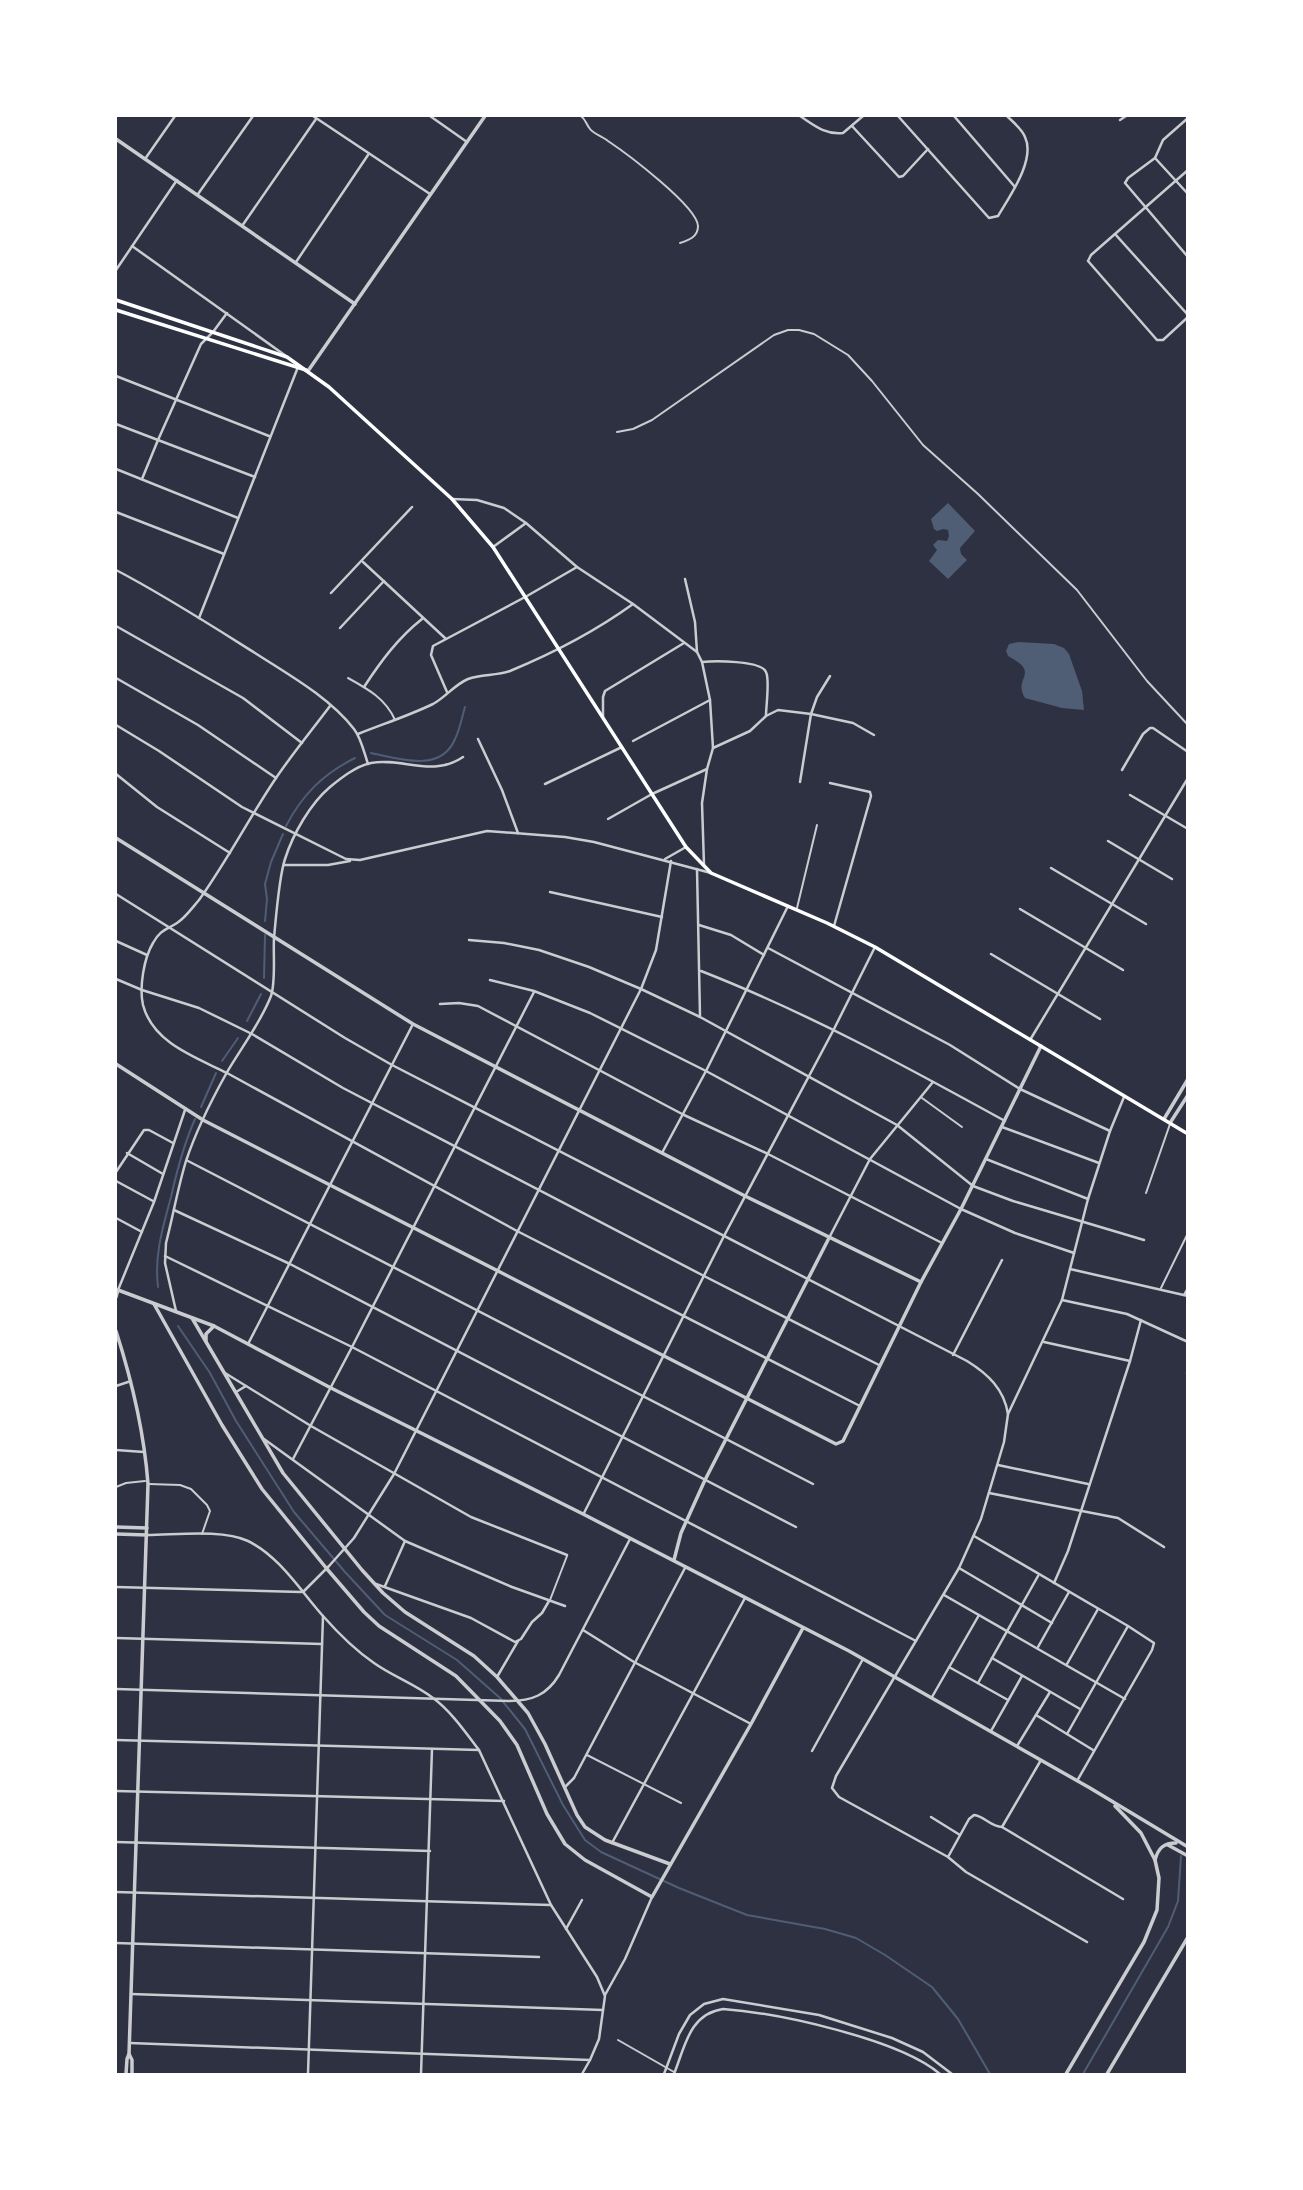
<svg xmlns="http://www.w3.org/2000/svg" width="1303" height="2190" viewBox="0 0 1303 2190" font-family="'Work Sans',sans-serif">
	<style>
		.water { fill: #4f5d75 }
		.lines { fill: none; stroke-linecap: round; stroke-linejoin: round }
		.stream { stroke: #4f5d75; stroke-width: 2 }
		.service { stroke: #caccd0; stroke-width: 2 }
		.minor { stroke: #caccd0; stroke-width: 2.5 }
		.tertiary { stroke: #caccd0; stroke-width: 3.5 }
		.secondary { stroke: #fff; stroke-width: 3.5 }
	</style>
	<rect width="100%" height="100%" fill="#2d3142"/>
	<g class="water">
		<polygon points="948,503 975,531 960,548 961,554 967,560 948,579 929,561 937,550 933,545 938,540 947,541 949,536 948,530 943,529 937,531 934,529 931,519"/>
		<path d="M1018 642 1054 644 1064 648 1069 654 1082 691 1084 710 1062 708 1025 698C1012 677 1042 674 1008 656L1006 651 1009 644Z"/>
	</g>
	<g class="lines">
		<g class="stream">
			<path d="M371 753C400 759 441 773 455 739 460 729 462 717 465 707"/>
			<path d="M286 826C302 795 323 774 355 758"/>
			<polyline points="265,921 267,899 265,884 271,862 283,834"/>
			<polyline points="264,978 265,935"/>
			<polyline points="247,1021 261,994"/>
			<polyline points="222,1061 238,1038"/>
			<polyline points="201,1107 216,1073"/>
			<path d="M158 1287C154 1255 163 1227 171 1197 177 1170 184 1144 195 1119"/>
			<polyline points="178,1326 210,1373 236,1421 294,1512 345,1572 385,1615 457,1660 500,1698 525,1729 563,1805 585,1840 601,1852 679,1888 747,1915 825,1929 856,1938 885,1955 932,1987 958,2019 990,2074"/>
			<polyline points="1083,2074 1168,1927 1178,1901 1181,1856"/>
		</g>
		<g class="service">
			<path d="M581 116C586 120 586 124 590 129 594 134 603 137 608 141 626 153 697 206 698 226 698 237 689 240 680 243"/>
			<polyline points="617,432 633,429 652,420 774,335 788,330 799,330 814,334 848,355 872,381 923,445 978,494 1077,590 1147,681 1188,725"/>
			<path d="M348 678C368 689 386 699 395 720"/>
			<polyline points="797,908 817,825"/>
			<polyline points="922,1098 962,1127"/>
			<polyline points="1146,1193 1170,1124"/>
			<polyline points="1161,1288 1188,1233"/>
			<polyline points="149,1484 180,1485 191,1489 207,1505 210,1511 202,1534"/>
			<polyline points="116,1487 126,1483 145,1481"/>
			<polyline points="550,1600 567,1556"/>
			<polyline points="587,1755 681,1803"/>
			<polyline points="618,2040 674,2072"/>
		</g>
		<g class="minor">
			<polyline points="313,116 430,194"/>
			<polyline points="430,116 467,142"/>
			<path d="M800 116C814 125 825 135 843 133L863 116"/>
			<path d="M898 116 989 218 998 216C1009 197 1036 160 1025 137 1022 129 1013 122 1007 116"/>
			<polyline points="954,116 1015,187"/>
			<polyline points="1188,118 1163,140 1155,158 1128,178 1125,183 1188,257"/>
			<polyline points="1120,120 1126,116"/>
			<polyline points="852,126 899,177 903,176 928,149"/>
			<polyline points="1155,158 1188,194"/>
			<polyline points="145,159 175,116"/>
			<polyline points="1188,170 1091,255 1088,261 1157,340 1163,340 1188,317"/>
			<polyline points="198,194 253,116"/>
			<polyline points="242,226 316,119"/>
			<polyline points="1115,234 1188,315"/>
			<polyline points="132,246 286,356"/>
			<polyline points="296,262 368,155"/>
			<polyline points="116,270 177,180"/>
			<polyline points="116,376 269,436"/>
			<polyline points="116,424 255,477"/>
			<polyline points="116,469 238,518"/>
			<polyline points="142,479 158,440 201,344 213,332 227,313"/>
			<polyline points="452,499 477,500 504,508 526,523 577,567 633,604 697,652"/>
			<polyline points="116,512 224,554"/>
			<polyline points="493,547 526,523"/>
			<polyline points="363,562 445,638"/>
			<path d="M116 570C164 595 209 624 255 653 289 675 329 697 354 729 361 738 364 752 368 764"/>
			<polyline points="685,579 695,622 697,652 702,662 710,700 713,748 707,769 702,803 704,865"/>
			<polyline points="331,593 412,507"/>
			<polyline points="199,618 298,367"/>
			<polyline points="116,626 243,698 302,743"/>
			<polyline points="340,628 384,581"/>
			<path d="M702 662C713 661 761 660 766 672 770 680 766 705 766 716"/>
			<polyline points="116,678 198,725 276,778"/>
			<path d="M364 687C381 661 398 638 422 619"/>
			<polyline points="447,692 431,655 433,646 527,596 577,567"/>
			<path d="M330 706C312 730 293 753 276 778 249 818 227 861 199 900 192 908 186 917 177 923 166 930 160 930 153 943 144 958 139 987 143 1005 153 1043 195 1057 227 1073L517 1231 860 1406"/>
			<polyline points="603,717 603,697 605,691 684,643"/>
			<polyline points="116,725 159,751 242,807 346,859 360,860 487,831 565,837 594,842 711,873"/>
			<path d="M358 734C383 724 408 716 433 704 446 697 454 685 468 679 482 674 496 676 510 671 551 654 597 630 633 604"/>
			<polyline points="478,739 502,790 518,833"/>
			<polyline points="633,741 710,700"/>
			<polyline points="713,748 750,731 766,716 778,710 811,714 853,723 874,735"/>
			<polyline points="1122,770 1143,734 1150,728 1153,728 1188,752"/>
			<polyline points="116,774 157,807 230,853"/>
			<polyline points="800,782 811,714 817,697 830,676"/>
			<polyline points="830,783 870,792 871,796 834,926"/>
			<polyline points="545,784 622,747"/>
			<polyline points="1130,795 1188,829"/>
			<polyline points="608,819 652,794 707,769"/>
			<polyline points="1108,841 1172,879"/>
			<polyline points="665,859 686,847"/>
			<polyline points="284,865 328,865 350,861"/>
			<polyline points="1051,868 1146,924"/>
			<polyline points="697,869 700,1016"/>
			<polyline points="550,892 662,917"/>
			<path d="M116 894 345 1038 392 1065 967 1361C988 1374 1004 1389 1008 1414"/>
			<polyline points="1020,909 1123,970"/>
			<polyline points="699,925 731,935 764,955"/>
			<polyline points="469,940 504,943 539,950 589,967 641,989 700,1017 897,1125 973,1186 1013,1201 1144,1240"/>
			<polyline points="116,941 147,955"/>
			<polyline points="768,948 950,1045 1020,1089 1110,1131"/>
			<polyline points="991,954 1100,1019"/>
			<path d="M701 971C806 1012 905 1066 1005 1121"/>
			<polyline points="116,979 142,990 199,1008 252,1034 343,1088 704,1276 879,1365"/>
			<polyline points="490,980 534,991 590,1013 706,1071 961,1209 1015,1233 1074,1253"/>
			<polyline points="440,1004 459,1003 478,1006 684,1115 768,1154 942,1243"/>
			<polyline points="1030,1040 1188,778"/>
			<polyline points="1002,1127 1099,1163"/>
			<polyline points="127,1153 163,1174"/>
			<polyline points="662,1153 706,1071 788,906"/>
			<polyline points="986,1159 1088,1199"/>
			<polyline points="188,1161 813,1484"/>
			<polyline points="116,1172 144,1130 149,1130 173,1143"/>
			<polyline points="116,1181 153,1201"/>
			<polyline points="174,1210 290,1264 796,1527"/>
			<polyline points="116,1218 142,1232"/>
			<polyline points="829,1238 870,1159 933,1082"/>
			<polyline points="165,1256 352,1347 916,1641"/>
			<polyline points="1070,1269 1188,1296"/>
			<polyline points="118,1290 154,1202 185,1110"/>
			<polyline points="1184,1295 1188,1288"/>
			<polyline points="1062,1300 1127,1314 1188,1342"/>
			<path d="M176 1311 165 1263 166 1243C173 1216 178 1187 186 1161 196 1131 211 1101 226 1074 241 1048 260 1024 271 996 276 981 273 954 274 938 276 917 279 877 285 859 293 834 310 804 330 787 341 778 356 766 371 763 402 757 432 778 463 757"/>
			<polyline points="1044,1342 1130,1361"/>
			<polyline points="248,1344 413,1024"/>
			<polyline points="953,1355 1002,1260"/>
			<polyline points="225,1373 311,1426 471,1517 567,1555"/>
			<polyline points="1187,1373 1188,1372"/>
			<polyline points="116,1386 131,1381"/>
			<polyline points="236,1392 246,1386"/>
			<polyline points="264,1439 405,1541 512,1587 565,1606"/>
			<polyline points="116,1450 144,1452"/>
			<polyline points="293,1459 352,1347 534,992"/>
			<polyline points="998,1465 1088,1484"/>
			<polyline points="989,1493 1118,1518 1164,1547"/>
			<polyline points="584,1513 724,1236 834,1029 875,947"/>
			<path d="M147 1535C176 1535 222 1529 248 1541 279 1556 300 1590 323 1616 338 1633 355 1650 374 1663 392 1676 415 1684 433 1698 451 1711 466 1733 479 1750L551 1905 597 1977 605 1996 599 2039 590 2060 582 2074"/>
			<polyline points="974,1536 1128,1626 1154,1643 1152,1650 1077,1781"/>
			<polyline points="959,1568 1052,1623"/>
			<polyline points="1054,1583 1068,1551 1130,1361 1141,1320"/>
			<polyline points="376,1584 471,1618 515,1642 521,1639 532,1622 542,1613 549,1601"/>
			<polyline points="385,1586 405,1541"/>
			<polyline points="116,1587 301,1592"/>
			<polyline points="303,1592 329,1566 354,1538 394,1474 641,989 656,950 671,861"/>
			<polyline points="944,1595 1125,1699"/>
			<polyline points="583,1630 634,1662 751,1724"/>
			<polyline points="116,1638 322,1644"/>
			<polyline points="1038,1647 1069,1592"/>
			<polyline points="992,1658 1080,1709"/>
			<polyline points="1067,1664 1098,1609"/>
			<polyline points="949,1667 1008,1700"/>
			<polyline points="497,1677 518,1641"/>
			<polyline points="978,1683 1038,1576"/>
			<path d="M116 1689 509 1701C532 1701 547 1695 559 1675L630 1539"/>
			<polyline points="932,1697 979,1615"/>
			<polyline points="1036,1715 1093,1750"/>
			<polyline points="991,1731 1022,1676"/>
			<polyline points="1067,1734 1128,1626"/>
			<polyline points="116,1740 479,1750"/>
			<polyline points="1017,1746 1050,1692"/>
			<polyline points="812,1751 863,1659"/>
			<polyline points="565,1787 574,1778 685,1568"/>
			<polyline points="116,1791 504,1801"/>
			<polyline points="931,1817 960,1835"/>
			<polyline points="1002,1827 1041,1760"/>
			<polyline points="116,1842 430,1851"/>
			<polyline points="612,1843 745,1598"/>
			<path d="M948 1857 969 1819 974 1815C984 1816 991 1827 1002 1827L1123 1899"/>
			<polyline points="116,1892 551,1905"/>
			<polyline points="566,1929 582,1900"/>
			<polyline points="1087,1942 966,1872 948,1857 839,1797 832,1788 836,1776 959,1568 981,1519 1004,1442 1008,1414 1062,1300 1088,1199 1110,1131 1124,1097"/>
			<polyline points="116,1943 539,1957"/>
			<polyline points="131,1994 603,2010"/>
			<polyline points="605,1995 625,1959 652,1897"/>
			<polyline points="130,2043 590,2060"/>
			<polyline points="308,2074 323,1616"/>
			<polyline points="421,2074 432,1749"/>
			<polyline points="664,2074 679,2034 690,2015 704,2004 723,1999 819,2015 857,2027 892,2038 923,2052 952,2074"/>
			<path d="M674 2074C685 2047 689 2014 723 2009 778 2013 899 2039 940 2074"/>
		</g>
		<g class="tertiary">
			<polyline points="116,139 355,304"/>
			<polyline points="308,371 485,116"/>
			<polyline points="116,838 413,1024 745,1196 921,1282"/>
			<polyline points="116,1064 203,1120 836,1444 843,1441 921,1282 961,1209 1041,1046"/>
			<polyline points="1164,1119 1188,1079"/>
			<polyline points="1170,1123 1188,1095"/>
			<polyline points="116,1297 118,1290 214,1326 331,1388 583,1514 849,1651 1090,1788 1188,1847"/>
			<polyline points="154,1304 222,1425 262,1489 327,1569 364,1612 379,1626 456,1676 500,1721 517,1745 547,1814 565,1844 585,1860 652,1897 751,1724 803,1628"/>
			<polyline points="192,1318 283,1473 362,1570 383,1593 405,1612 474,1656 497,1677 528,1713 545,1744 577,1815 585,1827 605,1840 670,1864"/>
			<path d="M116 1331C132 1381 144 1430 148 1484L129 2054 127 2059 126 2074"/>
			<polyline points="206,1341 206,1334 214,1326"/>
			<polyline points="116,1527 147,1528"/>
			<polyline points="116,1534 147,1535"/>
			<polyline points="674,1560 681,1533 705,1480 829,1238"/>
			<polyline points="1168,1845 1188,1856"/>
			<path d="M1155 1860C1158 1848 1164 1843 1176 1843"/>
			<polyline points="129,2054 132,2060 132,2074"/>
			<polyline points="1066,2074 1144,1942 1157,1910 1159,1878 1155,1860 1141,1833 1115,1806"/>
			<polyline points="1107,2074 1188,1937"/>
		</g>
		<g class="secondary">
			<polyline points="116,300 287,357 329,387 452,499 493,547 686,847 711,873 827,923 875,947 1188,1134"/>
			<polyline points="116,310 306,370"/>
		</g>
	</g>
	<rect width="1303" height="2190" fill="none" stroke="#ffffff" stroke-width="234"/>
</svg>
